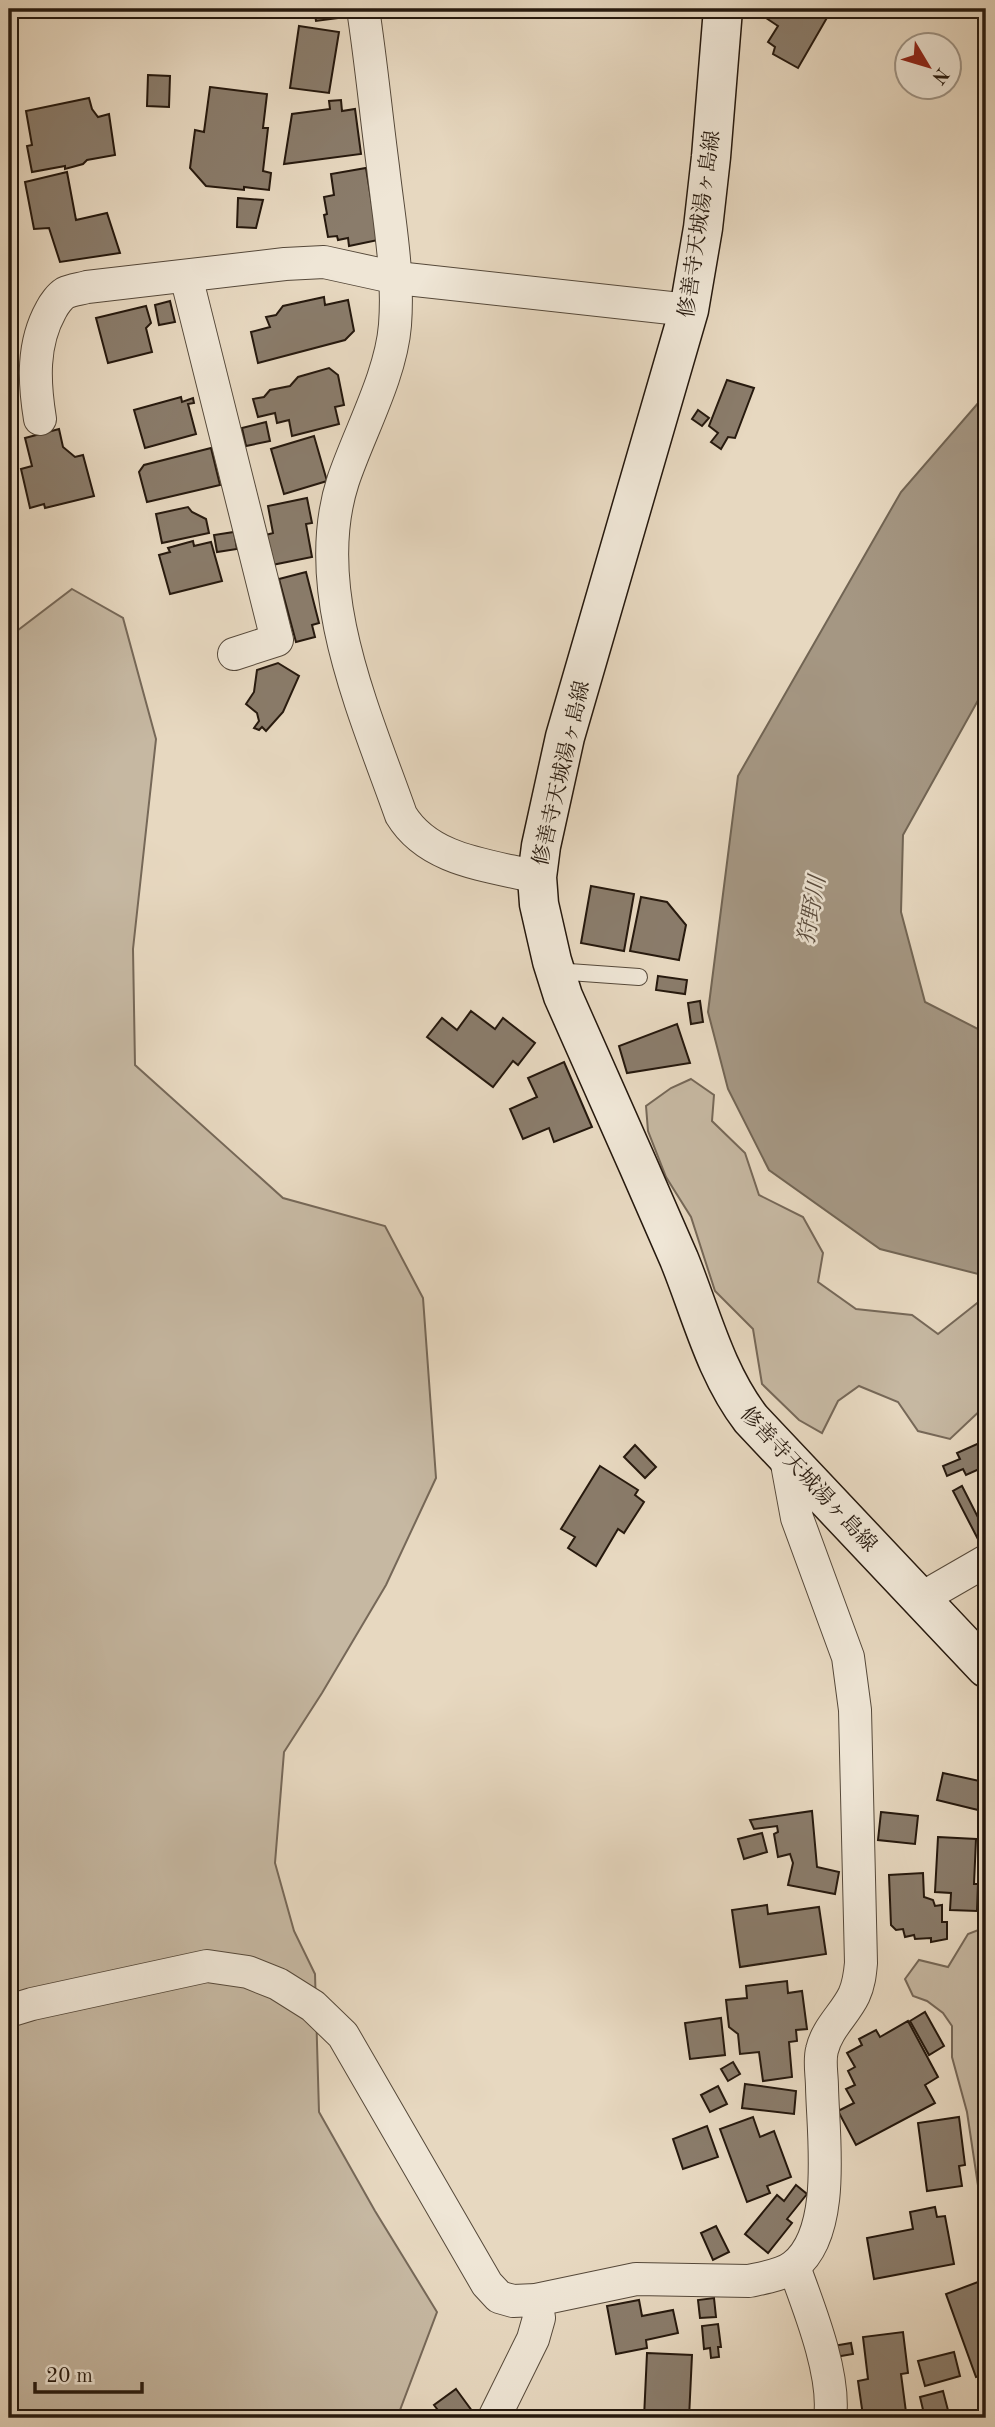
<svg xmlns="http://www.w3.org/2000/svg" width="995" height="2427" viewBox="0 0 995 2427" font-family="'Old Standard TT','Noto Serif JP',serif">
	<style>
		.green { fill: #c6b8a2; stroke: #766858; stroke-width: 2 }
		.water { fill: #a59783; stroke: #726554; stroke-width: 2 }
		.building { fill: #8a7c6b; stroke: #26190e; stroke-width: 2 }
		.lines { fill: none; stroke-linecap: round; stroke-linejoin: round }
		.lane-casing { stroke: #56493a; stroke-width: 18 }
		.street-casing { stroke: #56493a; stroke-width: 34 }
		.secondary-casing { stroke: #26190e; stroke-width: 41 }
		.lane { stroke: #efe6d6; stroke-width: 16 }
		.street { stroke: #efe6d6; stroke-width: 32 }
		.secondary { stroke: #efe6d6; stroke-width: 38 }
		.labels { text-anchor: middle; stroke-width: 5; stroke-linejoin: round; paint-order: stroke }
		.street-label { font-size: 21px; fill: #26190e; stroke: #efe6d6 }
		.water-label { font-size: 23px; font-style: italic; fill: #594b3d; stroke: #efe6d6 }
	</style>
	<rect width="100%" height="100%" fill="#e7d8c0"/>
	<filter id="stains"><feTurbulence type="fractalNoise" baseFrequency=".00286" numOctaves="4"/><feColorMatrix values="0 0 0 0 .2 0 0 0 0 .09 0 0 0 0 .02 0 0 0 .5 -.17"/></filter>
	<radialGradient id="worn" r=".72"><stop offset=".6" stop-color="#630" stop-opacity="0"/><stop offset="1" stop-color="#630" stop-opacity=".3"/></radialGradient>
	<g class="green">
		<polygon points="72,589 123,618 156,739 133,949 135,1065 283,1198 385,1226 423,1298 436,1478 386,1585 322,1693 284,1752 275,1863 294,1931 315,1974 319,2112 375,2211 437,2312 397,2418 9,2418 9,637"/>
		<polygon points="691,1079 714,1095 712,1121 745,1153 759,1195 803,1217 823,1253 818,1282 856,1309 912,1315 938,1334 986,1296 986,1405 950,1439 918,1431 898,1402 859,1386 838,1401 822,1433 799,1420 762,1384 753,1329 715,1291 691,1217 666,1177 648,1131 646,1106 671,1088"/>
		<polygon points="986,1927 986,2217 982,2212 967,2112 952,2057 952,2026 943,2013 927,2001 913,1996 905,1979 919,1960 948,1967 968,1934"/>
	</g>
	<polygon class="water" points="986,394 986,686 903,835 901,912 925,1002 986,1033 986,1274 982,1275 880,1249 769,1170 728,1089 708,1012 738,776 901,492"/>
	<g class="building">
		<polygon points="314,9 338,9 339,18 316,21"/>
		<polygon points="771,9 832,9 798,68 773,54 775,47 768,42 778,26 766,18"/>
		<polygon points="299,26 339,32 329,93 290,88"/>
		<polygon points="148,75 170,76 169,107 147,106"/>
		<polygon points="210,87 267,94 263,128 268,128 263,171 271,173 269,190 244,187 244,190 206,186 190,168 195,130 204,132"/>
		<polygon points="89,98 92,109 98,117 109,114 115,155 87,160 83,164 65,169 65,166 32,172 27,146 32,145 26,111"/>
		<polygon points="341,100 342,111 355,109 361,154 284,164 292,114 330,109 329,101"/>
		<polygon points="9,158 13,158 14,211 9,211"/>
		<polygon points="366,168 378,240 349,246 348,238 338,240 337,236 328,237 324,215 327,214 324,197 334,195 331,174"/>
		<polygon points="67,172 76,220 107,213 120,253 60,262 49,228 34,229 25,182"/>
		<polygon points="238,198 263,200 256,228 237,227"/>
		<polygon points="324,297 325,305 348,300 354,331 345,340 258,363 251,332 270,327 266,317 276,315 283,306"/>
		<polygon points="170,301 175,322 159,325 155,305"/>
		<polygon points="146,306 151,323 146,328 152,352 108,363 96,318"/>
		<polygon points="329,368 338,375 344,405 335,407 339,424 292,436 289,420 277,423 275,413 258,417 253,399 264,397 270,390 290,386 298,377"/>
		<polygon points="727,380 754,388 735,438 728,437 721,449 711,442 718,433 709,426"/>
		<polygon points="181,397 182,402 193,398 194,403 188,404 196,434 145,448 134,410"/>
		<polygon points="698,410 709,418 702,426 692,419"/>
		<polygon points="266,422 270,441 246,446 242,428"/>
		<polygon points="59,429 63,447 75,457 83,455 94,496 45,508 44,504 30,508 21,469 32,466 25,438"/>
		<polygon points="314,436 327,481 284,494 271,449"/>
		<polygon points="211,448 220,485 147,502 139,472 144,465"/>
		<polygon points="307,498 312,523 306,524 312,557 272,565 266,535 273,533 268,506"/>
		<polygon points="188,507 192,512 206,519 209,533 162,543 156,514"/>
		<polygon points="234,532 237,549 217,552 214,535"/>
		<polygon points="193,541 194,546 211,542 222,581 170,594 159,555 170,552 168,548"/>
		<polygon points="306,572 319,623 312,625 315,637 296,642 279,579"/>
		<polygon points="278,663 299,676 283,712 266,731 262,727 259,730 254,728 259,721 257,713 246,704 254,692 257,670"/>
		<polygon points="591,886 634,894 624,951 581,943"/>
		<polygon points="641,897 667,902 686,925 679,960 630,951"/>
		<polygon points="658,976 687,980 685,994 656,990"/>
		<polygon points="700,1001 703,1022 691,1024 688,1003"/>
		<polygon points="471,1011 495,1029 503,1018 535,1043 518,1065 513,1061 493,1087 427,1037 442,1018 457,1030"/>
		<polygon points="677,1024 690,1063 627,1073 619,1046"/>
		<polygon points="564,1062 592,1127 554,1142 549,1128 523,1139 510,1109 537,1097 528,1078"/>
		<polygon points="986,1440 986,1466 966,1475 963,1469 947,1476 943,1466 960,1459 957,1453"/>
		<polygon points="635,1445 656,1467 645,1478 624,1457"/>
		<polygon points="600,1466 638,1490 635,1495 644,1502 624,1533 618,1529 596,1566 568,1548 575,1537 561,1529"/>
		<polygon points="962,1486 986,1533 986,1542 981,1545 953,1491"/>
		<polygon points="943,1773 984,1782 978,1810 937,1800"/>
		<polygon points="812,1811 817,1867 839,1872 835,1894 788,1885 793,1863 790,1854 778,1857 774,1834 778,1832 777,1826 754,1829 750,1820"/>
		<polygon points="881,1812 918,1816 915,1844 878,1840"/>
		<polygon points="762,1833 767,1852 744,1859 738,1839"/>
		<polygon points="938,1837 976,1839 974,1884 978,1884 977,1911 950,1910 951,1893 935,1892"/>
		<polygon points="923,1873 924,1897 933,1900 935,1906 942,1905 942,1922 947,1922 947,1939 931,1942 931,1938 915,1939 914,1935 905,1937 903,1929 896,1930 891,1925 889,1875"/>
		<polygon points="767,1905 768,1914 819,1907 826,1954 740,1967 732,1910"/>
		<polygon points="787,1981 788,1993 802,1991 807,2029 796,2030 797,2041 789,2042 792,2077 763,2081 759,2052 740,2054 738,2034 729,2027 726,2000 747,1998 746,1986"/>
		<polygon points="925,2012 944,2046 929,2055 910,2021"/>
		<polygon points="721,2018 725,2055 690,2059 685,2023"/>
		<polygon points="908,2021 938,2077 925,2085 935,2103 856,2145 838,2111 854,2103 846,2089 855,2085 848,2071 855,2067 847,2053 862,2045 859,2039 876,2030 880,2037"/>
		<polygon points="733,2062 740,2074 728,2081 721,2069"/>
		<polygon points="745,2084 796,2091 794,2114 742,2108"/>
		<polygon points="718,2086 727,2104 710,2112 701,2095"/>
		<polygon points="753,2117 760,2137 774,2131 791,2177 767,2186 770,2193 747,2202 720,2129"/>
		<polygon points="959,2117 965,2165 959,2166 962,2186 927,2191 918,2123"/>
		<polygon points="707,2126 718,2157 683,2169 673,2139"/>
		<polygon points="796,2185 807,2194 787,2219 792,2223 768,2253 745,2234 777,2195 784,2201"/>
		<polygon points="935,2207 937,2217 945,2216 954,2264 874,2279 867,2238 913,2229 910,2212"/>
		<polygon points="716,2226 729,2252 713,2260 701,2233"/>
		<polygon points="986,2279 986,2374 976,2377 946,2294"/>
		<polygon points="714,2298 716,2317 700,2318 698,2300"/>
		<polygon points="639,2300 642,2316 673,2310 678,2333 646,2340 647,2348 616,2354 607,2306"/>
		<polygon points="718,2324 721,2347 718,2347 719,2357 711,2358 710,2348 704,2349 702,2326"/>
		<polygon points="903,2332 908,2373 901,2374 906,2412 863,2416 858,2381 868,2379 863,2337"/>
		<polygon points="851,2343 853,2354 835,2357 833,2346"/>
		<polygon points="954,2352 960,2376 925,2386 918,2361"/>
		<polygon points="647,2353 692,2355 689,2418 644,2418"/>
		<polygon points="456,2389 475,2415 470,2418 444,2418 434,2405"/>
		<polygon points="943,2391 950,2418 925,2418 920,2397"/>
	</g>
	<g class="lines">
		<g class="lane-casing">
			<polyline id="lane" points="555,971 639,977"/>
		</g>
		<g class="street-casing">
			<g id="street">
				<path d="M363 9C371 61 376 114 383 167 389 220 399 272 395 325 391 376 359 433 343 481 308 589 365 713 401 815 429 861 488 865 537 877"/>
				<polyline points="186,276 277,640 234,654"/>
				<path d="M40 419C34 382 32 344 51 310 54 304 60 296 65 293 71 290 80 289 87 287L285 264 324 262 397 278 689 310"/>
				<polyline points="920,1599 986,1561"/>
				<path d="M9 2011 32 2004 207 1966 248 1972 278 1984 313 2006 343 2035 487 2284 499 2297 513 2301 536 2300 636 2279 749 2281C763 2278 783 2275 794 2266 837 2232 823 2136 822 2087 822 2075 819 2061 822 2050 827 2028 845 2014 854 1995 859 1984 860 1974 861 1963L855 1710 848 1657 797 1518 785 1453"/>
				<path d="M794 2267C809 2308 836 2375 830 2418"/>
				<polyline points="494,2418 533,2339 539,2318 536,2300"/>
			</g>
		</g>
		<g class="secondary-casing">
			<path id="secondary" d="M723 9 711 157 703 228 689 310 565 737 541 846 537 877 539 904 552 961 563 996C602 1084 641 1171 679 1259 701 1313 715 1372 751 1419L986 1668"/>
		</g>
		<use href="#lane" class="lane"/>
		<use href="#street" class="street"/>
		<use href="#secondary" class="secondary"/>
	</g>
	<g class="labels">
		<g class="street-label">
			<text transform="translate(699 224) rotate(-82)" y="7">修善寺天城湯ヶ島線</text>
			<text transform="translate(561 773) rotate(-77)" y="7">修善寺天城湯ヶ島線</text>
			<text transform="translate(809 1479) rotate(47)" y="7">修善寺天城湯ヶ島線</text>
		</g>
		<g class="water-label">
			<text transform="translate(811 910) rotate(-80)" y="8">狩野川</text>
		</g>
	</g>
	<rect width="995" height="2427" fill="none" stroke="#e7d8c0" stroke-width="35"/>
	<rect x="10" y="10" width="974" height="2406" fill="none" stroke="#26190e" stroke-width="3.5"/>
	<rect x="18" y="18" width="960" height="2392" fill="none" stroke="#26190e" stroke-width="2"/>
	<g transform="translate(928 66) rotate(128)"><circle r="33" fill="#efe6d6" stroke="#9f9486" stroke-width="2"/>
	<path d="M0-5L12 26L0 18L-12 26Z" fill="#8f2418"/>
	<text y="-10" font-size="19" font-weight="bold" text-anchor="middle" fill="#26190e">N</text>
	</g>
	<path d="M35 2382v10h107v-10" fill="none" stroke="#26190e" stroke-width="3.5"/>
	<text x="46" y="2382" font-size="21" fill="#26190e" stroke="#efe6d6" stroke-width="5" paint-order="stroke">20 m</text>
	<rect width="100%" height="100%" filter="url(#stains)"/>
	<rect width="100%" height="100%" fill="url(#worn)"/>
</svg>
